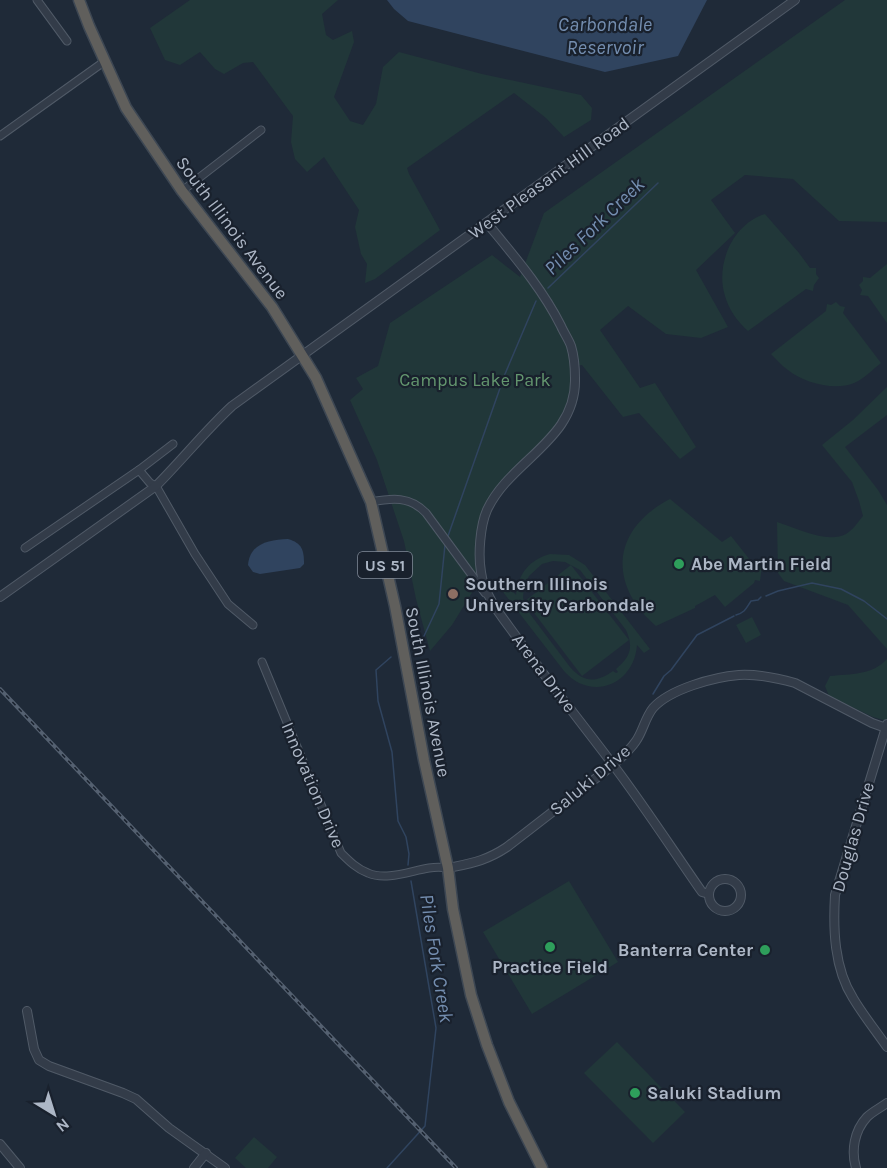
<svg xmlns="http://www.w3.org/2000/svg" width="887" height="1168" viewBox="0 0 887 1168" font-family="Karla,sans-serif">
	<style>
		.green { fill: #213739; fill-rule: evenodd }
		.water { fill: #30445f }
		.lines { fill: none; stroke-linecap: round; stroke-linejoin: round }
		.stream { stroke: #30445f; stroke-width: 1.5 }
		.minor-casing { stroke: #505a67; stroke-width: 9 }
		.tertiary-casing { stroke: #505a67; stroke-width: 10 }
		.trunk-casing { stroke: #3d4753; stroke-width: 13 }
		.minor { stroke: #333c49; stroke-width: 7 }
		.tertiary { stroke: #333c49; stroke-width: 8 }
		.trunk { stroke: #605f5c; stroke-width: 10 }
		.rail-casing { stroke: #546070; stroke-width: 4 }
		.rail { stroke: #19212d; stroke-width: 1.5; stroke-dasharray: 4.5; stroke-linecap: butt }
		.leisure-dot { fill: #2e9e5b; stroke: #19212d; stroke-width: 2 }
		.education-dot { fill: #8d6e63; stroke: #19212d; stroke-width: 2 }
		.labels { text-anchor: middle; stroke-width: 4.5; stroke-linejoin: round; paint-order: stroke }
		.shield { fill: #19212d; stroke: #818a98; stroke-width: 1.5 }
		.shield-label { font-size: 16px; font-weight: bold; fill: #adb7c6 }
		.street-label { font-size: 18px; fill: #adb7c6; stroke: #19212d }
		.park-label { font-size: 18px; fill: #64976f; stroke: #19212d }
		.poi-label { font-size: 18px; font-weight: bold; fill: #adb7c6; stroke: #19212d; text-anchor: start }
		.water-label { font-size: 20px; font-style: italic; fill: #748eb0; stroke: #19212d }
	</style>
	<rect width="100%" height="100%" fill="#1f2a38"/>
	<g class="green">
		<polygon points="190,0 338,0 322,14 326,35 333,40 352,31 354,42 334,97 350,121 363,125 376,104 383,67 399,52 482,74 581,95 592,108 591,120 564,137 546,118 514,93 407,168 409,174 440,230 375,279 365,283 367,264 361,254 355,227 359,210 324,157 307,172 295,159 291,142 293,116 253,62 243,63 224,74 215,69 200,52 180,65 165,60 150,28"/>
		<polygon points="845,0 887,0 887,222 839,221 793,179 745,175 711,200 735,233 696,270 728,327 701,338 666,334 628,306 600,330 640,388 655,383 696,447 680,459 639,413 623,417 582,365 575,366 570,410 487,510 478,583 452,625 430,651 416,599 404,541 377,460 350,400 363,389 356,378 378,366 390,323 492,255 520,277 544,213"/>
		<path d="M765 214 799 253 810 268H816V274L819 278 814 285 813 291 806 289 748 331C737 321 729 310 725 296 715 264 733 224 765 214Z"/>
		<polygon points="887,264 887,323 868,296 860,295 862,290 859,285 863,281 863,277 870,278"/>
		<path d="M836 302 840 306 845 307 843 313 881 363C873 369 864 379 854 383 835 391 804 383 788 370 782 366 777 360 771 354L826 311 827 304 831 305Z"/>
		<path d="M887 387V415L845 447 878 490 887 505V649L848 605 784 581 778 573 777 522C796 528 827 544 846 534 853 530 858 522 863 516L859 501 852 482 822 445 853 420Z"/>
		<path d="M670 499 722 542 731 536 754 565 762 566 760 581 755 580 754 583 725 607 715 595 695 606V608L656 626C607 584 612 529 670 499Z"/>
		<path d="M550 554 569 555 585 565 650 649 644 653 637 645C634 685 591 702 564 671L503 592 509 587 516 595C518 574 529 560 550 554ZM553 561 565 562 580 570 626 630C634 648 630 657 616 669L618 672 616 673 613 671C596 683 584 683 570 667L530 614 523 598 524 587 529 576 542 564Z"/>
		<polygon points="571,565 629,640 582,676 525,601"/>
		<polygon points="752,617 761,635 746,643 736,625"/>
		<path d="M887 659V721L873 717 829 696 825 686 830 676C850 674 873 675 887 659Z"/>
		<polygon points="569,881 618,962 532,1014 483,932"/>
		<polygon points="617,1042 685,1112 653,1143 584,1073"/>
		<polygon points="254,1137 277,1157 268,1168 246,1168 235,1158"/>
	</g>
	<g class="water">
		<polygon points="387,0 707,0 678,56 605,72 408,21 394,9"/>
		<path d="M288 539C302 543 304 550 304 564L300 568 260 574 253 572 248 565C250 543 269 540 288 539Z"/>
	</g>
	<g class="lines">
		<g class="stream">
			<polyline points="548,288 658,183"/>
			<polyline points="448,536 505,374 536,301"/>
			<polyline points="766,596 778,591 812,583 841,589 864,601 887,619"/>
			<path d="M736 615C746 612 746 608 751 601L758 600 761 597"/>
			<polyline points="424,636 439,604 445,545"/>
			<polyline points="391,657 376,670 378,701 392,752 398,821 406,837 409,854 408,865"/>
			<polyline points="653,694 664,676 671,670 697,635 734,616"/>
			<polyline points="387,1168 425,1126 436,1028 411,881"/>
		</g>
		<g class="minor-casing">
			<g id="minor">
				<polyline points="37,0 67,41"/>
				<polyline points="0,136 105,61"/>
				<polyline points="182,191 261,130"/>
				<polyline points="139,470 150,483 156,486 195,554 228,604 253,625"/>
				<path d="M371 502C392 498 410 496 426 513L485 593"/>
				<polyline points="25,548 139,470 173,444"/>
				<path d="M262 662 341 853C349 861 357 869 368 873 386 881 410 871 429 868 435 867 442 867 448 868"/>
			</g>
		</g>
		<g class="tertiary-casing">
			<g id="tertiary">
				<path d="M487 223C514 256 542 288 561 326 564 333 569 340 571 346 574 356 575 368 575 378 577 440 510 460 487 510 480 526 478 555 481 572 484 597 504 619 518 639 548 681 580 721 611 762 643 804 672 849 702 892L709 894"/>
				<path d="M0 597 156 486C182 460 205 431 232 406L795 0"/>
				<path d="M887 724 835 895C833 929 834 968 853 998 863 1015 876 1031 887 1047"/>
				<path d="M448 868C472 863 486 861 507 847L613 765C621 758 630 750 636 741 643 731 645 718 653 708 670 689 714 677 739 675 757 674 777 678 795 683L872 723 886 728"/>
				<circle cx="725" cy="895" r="16"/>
				<polyline points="27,1011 34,1049 39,1060 49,1066 123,1093 136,1099 169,1128 225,1168"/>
				<polyline points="0,1144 20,1168"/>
				<polyline points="194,1168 206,1153"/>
				<path d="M856 1168C851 1151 854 1131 867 1117 872 1112 880 1108 887 1103"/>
			</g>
		</g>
		<g class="trunk-casing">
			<polyline id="trunk" points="79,0 89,26 126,108 182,191 272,307 316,378 371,502 395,606 424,760 448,868 453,909 471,995 487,1045 509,1102 542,1168"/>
		</g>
		<use href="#minor" class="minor"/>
		<use href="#tertiary" class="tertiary"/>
		<use href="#trunk" class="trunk"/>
		<g class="rail-casing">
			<polyline id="rail" points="0,689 456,1168"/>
		</g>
		<use href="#rail" class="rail"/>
	</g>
	<g class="leisure-dot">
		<circle cx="679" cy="564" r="6"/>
		<circle cx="550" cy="947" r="6"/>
		<circle cx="765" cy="950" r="6"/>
		<circle cx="635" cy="1093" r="6"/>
	</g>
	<circle class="education-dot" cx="453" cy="594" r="6"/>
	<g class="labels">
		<rect class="shield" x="358" y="552" width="54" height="26" rx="4.5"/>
		<g class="shield-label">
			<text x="385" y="571">US 51</text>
		</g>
		<g class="street-label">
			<text transform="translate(549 178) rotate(-36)" y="6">West Pleasant Hill Road</text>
			<text transform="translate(232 228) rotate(53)" y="6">South Illinois Avenue</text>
			<text transform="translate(544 673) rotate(53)" y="6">Arena Drive</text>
			<text transform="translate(428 692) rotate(79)" y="6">South Illinois Avenue</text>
			<text transform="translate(590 780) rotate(-40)" y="6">Saluki Drive</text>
			<text transform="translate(313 785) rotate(67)" y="6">Innovation Drive</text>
			<text transform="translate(853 837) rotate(-74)" y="6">Douglas Drive</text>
		</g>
		<g class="park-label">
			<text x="475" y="386">Campus Lake Park</text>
		</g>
		<g class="poi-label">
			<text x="691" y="570">Abe Martin Field</text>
			<text x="465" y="590">Southern Illinois<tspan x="465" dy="21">University Carbondale</tspan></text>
			<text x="753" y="956" text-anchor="end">Banterra Center</text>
			<text x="550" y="973" text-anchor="middle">Practice Field</text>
			<text x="647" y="1099">Saluki Stadium</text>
		</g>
		<g class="water-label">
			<text x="605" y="31">Carbondale<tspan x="605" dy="23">Reservoir</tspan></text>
			<text transform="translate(594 226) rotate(-44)" y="7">Piles Fork Creek</text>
			<text transform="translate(437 958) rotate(81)" y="7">Piles Fork Creek</text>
		</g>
	</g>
	<g transform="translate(54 1114) rotate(142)" stroke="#19212d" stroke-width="4.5" paint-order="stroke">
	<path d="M0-4.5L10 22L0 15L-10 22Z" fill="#adb7c6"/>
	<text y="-9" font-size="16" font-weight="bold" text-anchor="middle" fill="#adb7c6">N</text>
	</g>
</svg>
